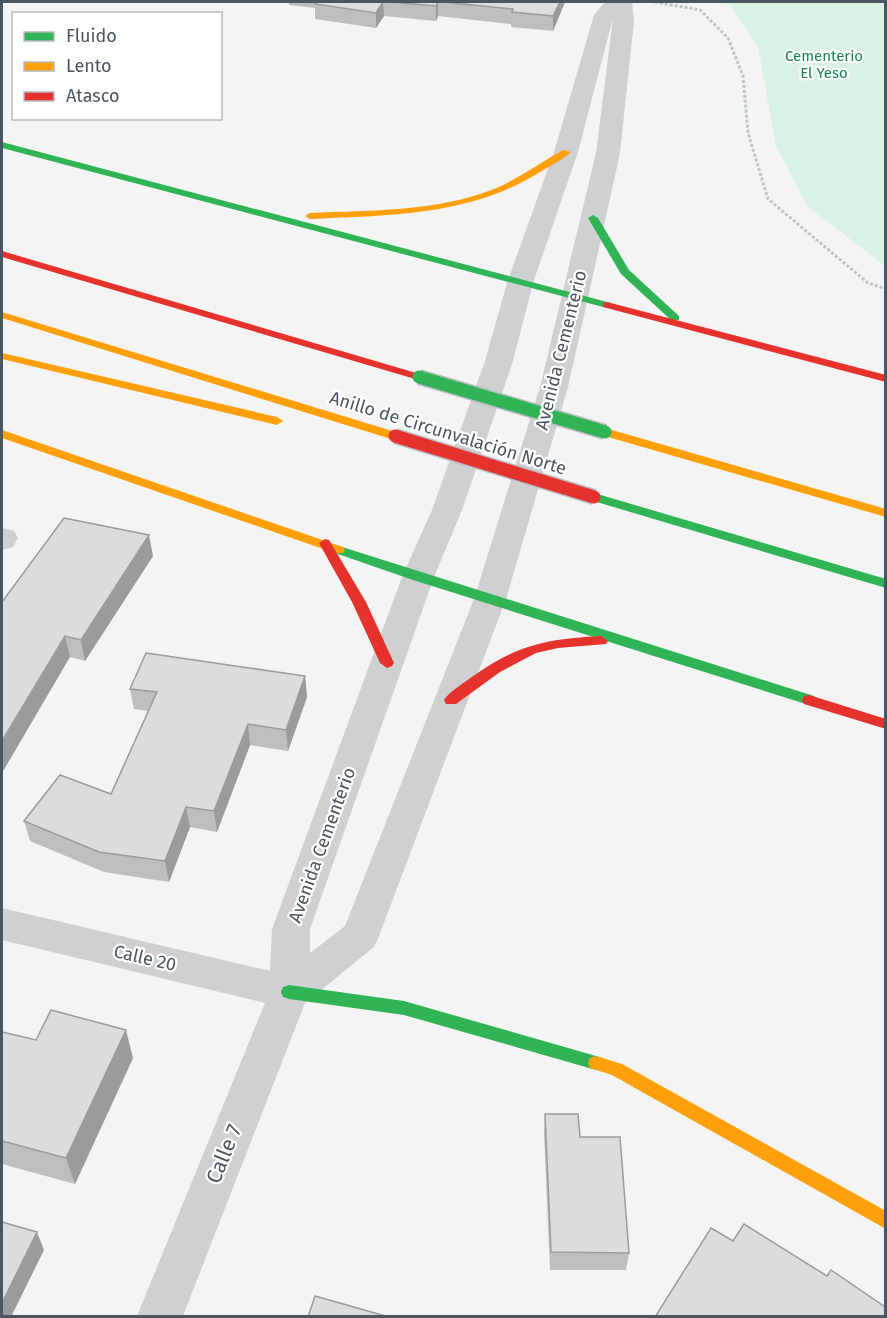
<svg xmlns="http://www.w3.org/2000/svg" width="887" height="1318" viewBox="0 0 887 1318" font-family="'Fira Sans',sans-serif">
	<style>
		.green { fill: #d9f2e3 }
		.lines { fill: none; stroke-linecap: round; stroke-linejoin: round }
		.path { stroke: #bcc7c4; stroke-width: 3; stroke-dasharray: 3 2; stroke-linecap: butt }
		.street { fill: #ced0d2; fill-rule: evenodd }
		.fast { fill: #30b455; fill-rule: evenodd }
		.slow { fill: #ff9f0a; fill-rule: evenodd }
		.jam { fill: #e5322d; fill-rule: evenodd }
		.fast-bridge-casing { stroke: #b9bec3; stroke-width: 16; stroke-linecap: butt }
		.jam-bridge-casing { stroke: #b9bec3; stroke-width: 16; stroke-linecap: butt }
		.fast-bridge { stroke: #30b455; stroke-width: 13 }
		.jam-bridge { stroke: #e5322d; stroke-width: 13 }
		.wall { fill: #bebebf }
		.shaded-wall { fill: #9b9b9b }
		.building { fill: #ddddde; stroke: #9b9b9b; stroke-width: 1.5 }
		.labels { text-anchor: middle; stroke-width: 4.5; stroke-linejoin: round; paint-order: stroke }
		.far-park-label { font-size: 15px; fill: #17864f; stroke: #fff }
		.street-label { font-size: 18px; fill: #4a5661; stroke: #fff }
		.near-street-label { font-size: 21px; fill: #4a5661; stroke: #fff }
	</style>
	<rect width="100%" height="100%" fill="#f4f4f4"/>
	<polygon class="green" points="714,2 885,2 885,266 807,206 776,146 758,47 730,5"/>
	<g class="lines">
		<polyline class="path" points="655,2 700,10 728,38 743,76 748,133 768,199 868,283 886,289"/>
		<g class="street">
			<path d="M605 2H632L634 21 620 153 600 244 568 387 506 599 379 936 374 947 305 1003 183 1316H137L265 1003 2 940V908L270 971 272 929 402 577 432 510 485 361 507 283 554 152 594 15ZM613 18 596 153 540 387 474 599 345 926 310 953V929L434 577 462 510 513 361 533 283 578 152Z"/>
			<polygon points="2,528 14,531 18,538 13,547 2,550"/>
		</g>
		<g class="fast">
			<polygon points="2,142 611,303 612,305 611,307 603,307 2,148"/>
			<polygon points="593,215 598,218 629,270 679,316 679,320 671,320 621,274 588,218"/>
			<polygon points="594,493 886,579 886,588 590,500 588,497 590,494"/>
			<polygon points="339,546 814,696 816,700 814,704 809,705 413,580 335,553 333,550"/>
			<polygon points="289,985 404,1001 596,1056 602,1058 604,1063 602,1068 596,1070 404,1015 289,999 283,997 281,992 283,987"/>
		</g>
		<g class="slow">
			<path d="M563 150 571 152C562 160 550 166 540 172 470 216 390 215 310 219L305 216 310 213C371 210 436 212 494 189 518 179 540 163 563 150Z"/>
			<polygon points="2,312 399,433 401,436 395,440 391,439 2,318"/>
			<polygon points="2,353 277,417 283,421 277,425 2,359"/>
			<polygon points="605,428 886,509 886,517 601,435 599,432"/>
			<polygon points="2,430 343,547 345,550 343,553 335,553 2,438"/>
			<polygon points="596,1056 622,1064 886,1211 886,1229 612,1075 590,1068 588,1063 590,1058"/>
		</g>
		<g class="jam">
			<polygon points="2,251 423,375 425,377 419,380 415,379 2,257"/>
			<polygon points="607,302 886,375 886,382 603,307 603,303"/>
			<polygon points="325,539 329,540 366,602 394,663 392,666 387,668 380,663 352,602 319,543"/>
			<path d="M601 636 608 641 606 644 558 648 536 653 500 672 456 704H446L444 700C450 691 461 685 469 679 516 645 545 639 601 636Z"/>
			<polygon points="809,695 886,719 886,729 804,704 802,700 804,696"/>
		</g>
		<g class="fast-bridge-casing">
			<polyline id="fast-bridge" points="419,377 605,432"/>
		</g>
		<g class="jam-bridge-casing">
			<polyline id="jam-bridge" points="395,436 594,497"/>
		</g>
		<use href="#fast-bridge" class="fast-bridge"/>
		<use href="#jam-bridge" class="jam-bridge"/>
	</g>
	<g class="wall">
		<polygon points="289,2 565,2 553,31 511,27 511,24 438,16 436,21 384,16 376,28 315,19 315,8 289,5"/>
		<polygon points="153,556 85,661 70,657 2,602"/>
		<polygon points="305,676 307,697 288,751 250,745 217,832 190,827 169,882 104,872 30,841 24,821 111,794 148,711 134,709 130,689"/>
		<polygon points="2,1032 36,1040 133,1058 75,1184 2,1164"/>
		<polygon points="545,1114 580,1137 629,1253 626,1270 550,1270 544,1133"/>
	</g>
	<g class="shaded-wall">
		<polygon points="383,2 384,16 376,28 376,13"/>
		<polygon points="438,2 438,16 436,21 436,6"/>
		<polygon points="560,2 565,2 553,31 553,16"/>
		<polygon points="149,535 153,556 85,661 81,640"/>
		<polygon points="65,636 70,657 2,773 2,741"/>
		<polygon points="305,676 307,697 288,751 286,730"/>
		<polygon points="248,724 250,745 217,832 214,811"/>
		<polygon points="186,807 190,827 169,882 165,861"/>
		<polygon points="126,1030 133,1058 75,1184 66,1158"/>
		<polygon points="37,1232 44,1250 11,1317 2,1317 2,1303"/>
	</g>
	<g class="building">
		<polygon points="316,2 383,2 376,13 315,4"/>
		<polygon points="392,2 438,2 436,6"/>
		<polygon points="444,2 560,2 553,16 512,12 513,9"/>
		<polygon points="64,518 149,535 81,640 65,636 2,741 2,602"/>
		<polygon points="146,653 305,676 286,730 248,724 214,811 186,807 165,861 99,852 24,821 60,775 111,794 157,692 130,689"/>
		<polygon points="51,1010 126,1030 66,1158 2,1141 2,1032 36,1040"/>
		<polygon points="545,1114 578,1114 580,1137 620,1137 629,1253 551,1252"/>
		<polygon points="2,1222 37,1232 2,1303"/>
		<polygon points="744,1224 827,1276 831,1270 885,1307 885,1317 655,1317 711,1228 733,1241"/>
		<polygon points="315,1296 389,1317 308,1317"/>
	</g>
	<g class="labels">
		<g class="far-park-label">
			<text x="824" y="61">Cementerio<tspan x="824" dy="17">El Yeso</tspan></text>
		</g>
		<g class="street-label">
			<text transform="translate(561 350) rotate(-76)" y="6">Avenida Cementerio</text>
			<text transform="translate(448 433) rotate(17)" y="6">Anillo de Circunvalación Norte</text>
			<text transform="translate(322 845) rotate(-70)" y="6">Avenida Cementerio</text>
			<text transform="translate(145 958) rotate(13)" y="6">Calle 20</text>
		</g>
		<g class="near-street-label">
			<text transform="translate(224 1154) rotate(-68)" y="7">Calle 7</text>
		</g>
	</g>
	<rect width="887" height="1318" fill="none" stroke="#4a5661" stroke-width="6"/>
	<rect x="12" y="12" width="210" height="108" fill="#ffffff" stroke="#b7bbc0" stroke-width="1.5"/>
	<rect x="24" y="32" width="30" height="9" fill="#30b455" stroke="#b7bbc0" stroke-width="1.5"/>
	<text x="66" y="42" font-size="18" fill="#4a5661">Fluido</text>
	<rect x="24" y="62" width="30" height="9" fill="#ff9f0a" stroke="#b7bbc0" stroke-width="1.5"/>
	<text x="66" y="72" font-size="18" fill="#4a5661">Lento</text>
	<rect x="24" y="92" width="30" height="9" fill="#e5322d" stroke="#b7bbc0" stroke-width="1.5"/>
	<text x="66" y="102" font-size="18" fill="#4a5661">Atasco</text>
</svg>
